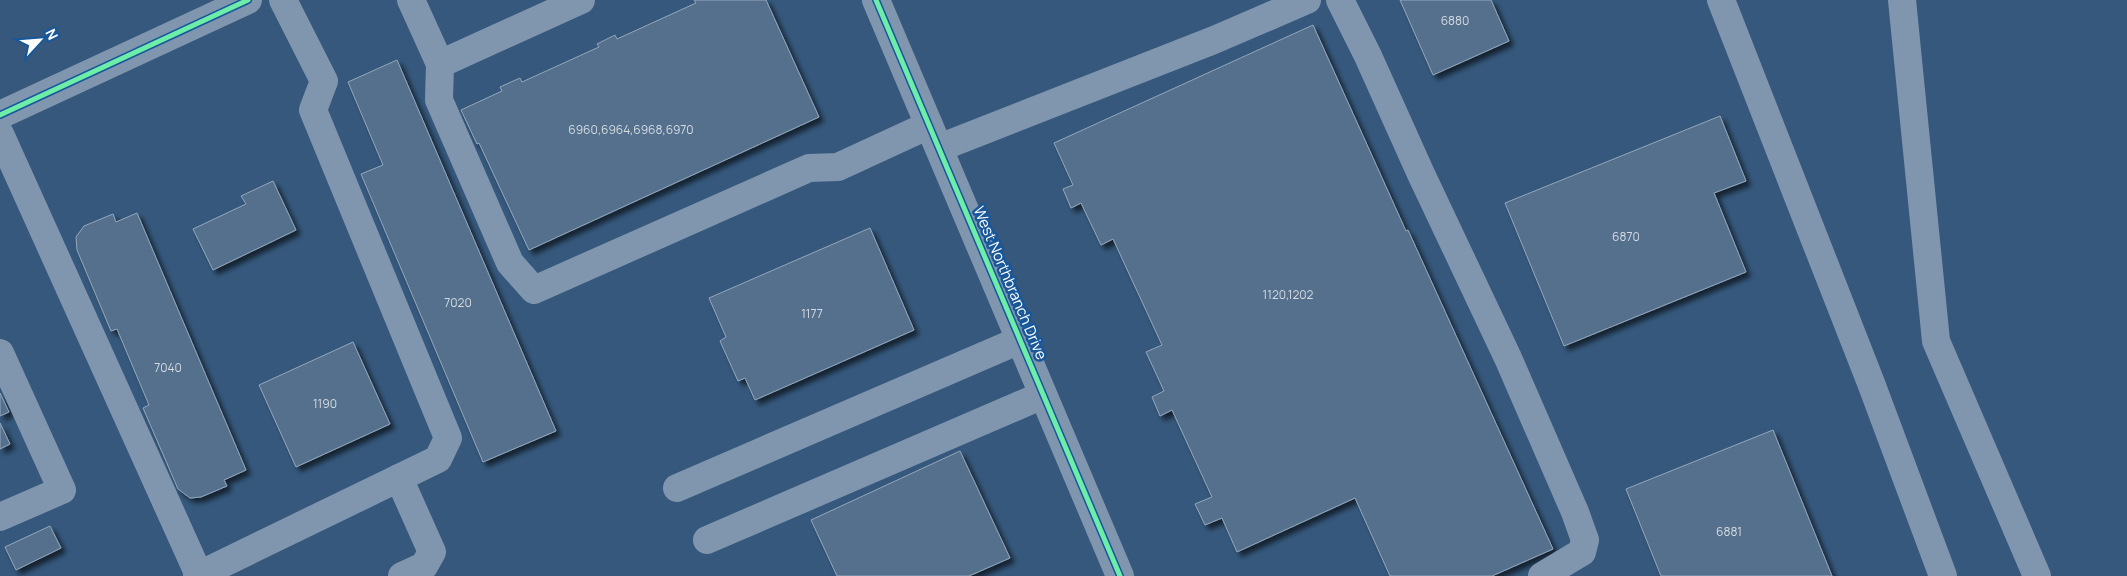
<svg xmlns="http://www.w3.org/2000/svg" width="2127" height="576" viewBox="0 0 2127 576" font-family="Manrope,sans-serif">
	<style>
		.building { fill: #54708c; stroke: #94a7bb; filter: url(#shadow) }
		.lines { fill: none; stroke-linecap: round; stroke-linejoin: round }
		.minor { stroke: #8096ae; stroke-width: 28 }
		.cycleway-casing { stroke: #17579a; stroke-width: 8 }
		.cycleway { stroke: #6deda7; stroke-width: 5 }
		.labels { text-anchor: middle; stroke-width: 5; stroke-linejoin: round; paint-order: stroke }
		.number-label { font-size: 12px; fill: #d4dbe2 }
		.street-label { font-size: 15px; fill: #fff; stroke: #17579a }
	</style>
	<defs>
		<filter id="shadow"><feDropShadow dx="4.5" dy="4.5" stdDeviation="2.5" flood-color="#0009"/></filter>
	</defs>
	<rect width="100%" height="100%" fill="#35587c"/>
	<g class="building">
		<polygon points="694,0 766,0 819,117 529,250 479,143 477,144 461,110 502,91 500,87 520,78 522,82 599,47 597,44 615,35 617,39 696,3"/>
		<polygon points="1400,0 1491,0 1509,41 1433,75"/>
		<polygon points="1313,25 1406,231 1408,230 1553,549 1492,576 1390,576 1355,498 1237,552 1222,518 1205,525 1195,504 1212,497 1172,410 1160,416 1152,397 1164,391 1146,352 1162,345 1113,239 1101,245 1081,203 1071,208 1063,189 1073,185 1054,143"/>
		<polygon points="397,60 556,431 483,462 361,174 383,165 348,82"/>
		<polygon points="1720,116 1746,181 1714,193 1746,272 1564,346 1505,203"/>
		<polygon points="273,181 296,230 213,270 193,229 246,204 241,196"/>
		<polygon points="137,213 246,470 224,480 227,486 201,497 190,498 178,489 143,408 149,405 117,329 111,331 77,250 76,237 84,226 113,214 116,222"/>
		<polygon points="870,228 914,330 755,400 745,378 738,381 720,341 726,337 709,298"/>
		<polygon points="353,342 390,424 296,467 259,385"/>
		<polygon points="0,393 9,412 0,416"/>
		<polygon points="0,423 10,444 0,449"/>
		<polygon points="1773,430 1832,576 1661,576 1626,489"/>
		<polygon points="960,451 1010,558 969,576 837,576 811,520"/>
		<polygon points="50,526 61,548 16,570 5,547"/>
	</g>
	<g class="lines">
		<g class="minor">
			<polyline points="411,0 440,64 581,0"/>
			<polyline points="876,0 1120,576"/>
			<polyline points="1340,0 1368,56 1421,174 1508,358 1575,512 1585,540 1582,552 1542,576"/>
			<polyline points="1721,0 1871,383 1943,576"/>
			<polyline points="1902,0 1936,341 2037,576"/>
			<polyline points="440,64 439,100 510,263 534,290 809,168 838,167 929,125"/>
			<polyline points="0,115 248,0"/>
			<polyline points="0,134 199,575 197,576"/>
			<polyline points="939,148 1214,40 1307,0"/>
			<polyline points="0,353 62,490 0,517"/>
			<polyline points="399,478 432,552 424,566 402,576"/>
			<polyline points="677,488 1020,340"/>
			<polyline points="707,540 1043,395"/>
			<polyline points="199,575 438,459 448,438 313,110 324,81 283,0"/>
		</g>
		<g class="cycleway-casing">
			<g id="cycleway">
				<polyline points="876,0 1120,576"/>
				<polyline points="0,115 248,0"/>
			</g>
		</g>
		<use href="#cycleway" class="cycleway"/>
	</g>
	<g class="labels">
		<g class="number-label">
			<text x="1455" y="25">6880</text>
			<text x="631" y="134">6960,6964,6968,6970</text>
			<text x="1626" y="241">6870</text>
			<text x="1288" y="299">1120,1202</text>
			<text x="458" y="307">7020</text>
			<text x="812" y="318">1177</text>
			<text x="168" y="372">7040</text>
			<text x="325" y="408">1190</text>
			<text x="1729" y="536">6881</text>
		</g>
		<g class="street-label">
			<text transform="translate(1010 283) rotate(67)" y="5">West Northbranch Drive</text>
		</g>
	</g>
	<g transform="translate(40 40) rotate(64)" stroke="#17579a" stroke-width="4" paint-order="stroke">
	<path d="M0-4L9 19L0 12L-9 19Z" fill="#ffffff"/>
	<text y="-8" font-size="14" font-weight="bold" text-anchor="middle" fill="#ffffff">N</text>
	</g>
</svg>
